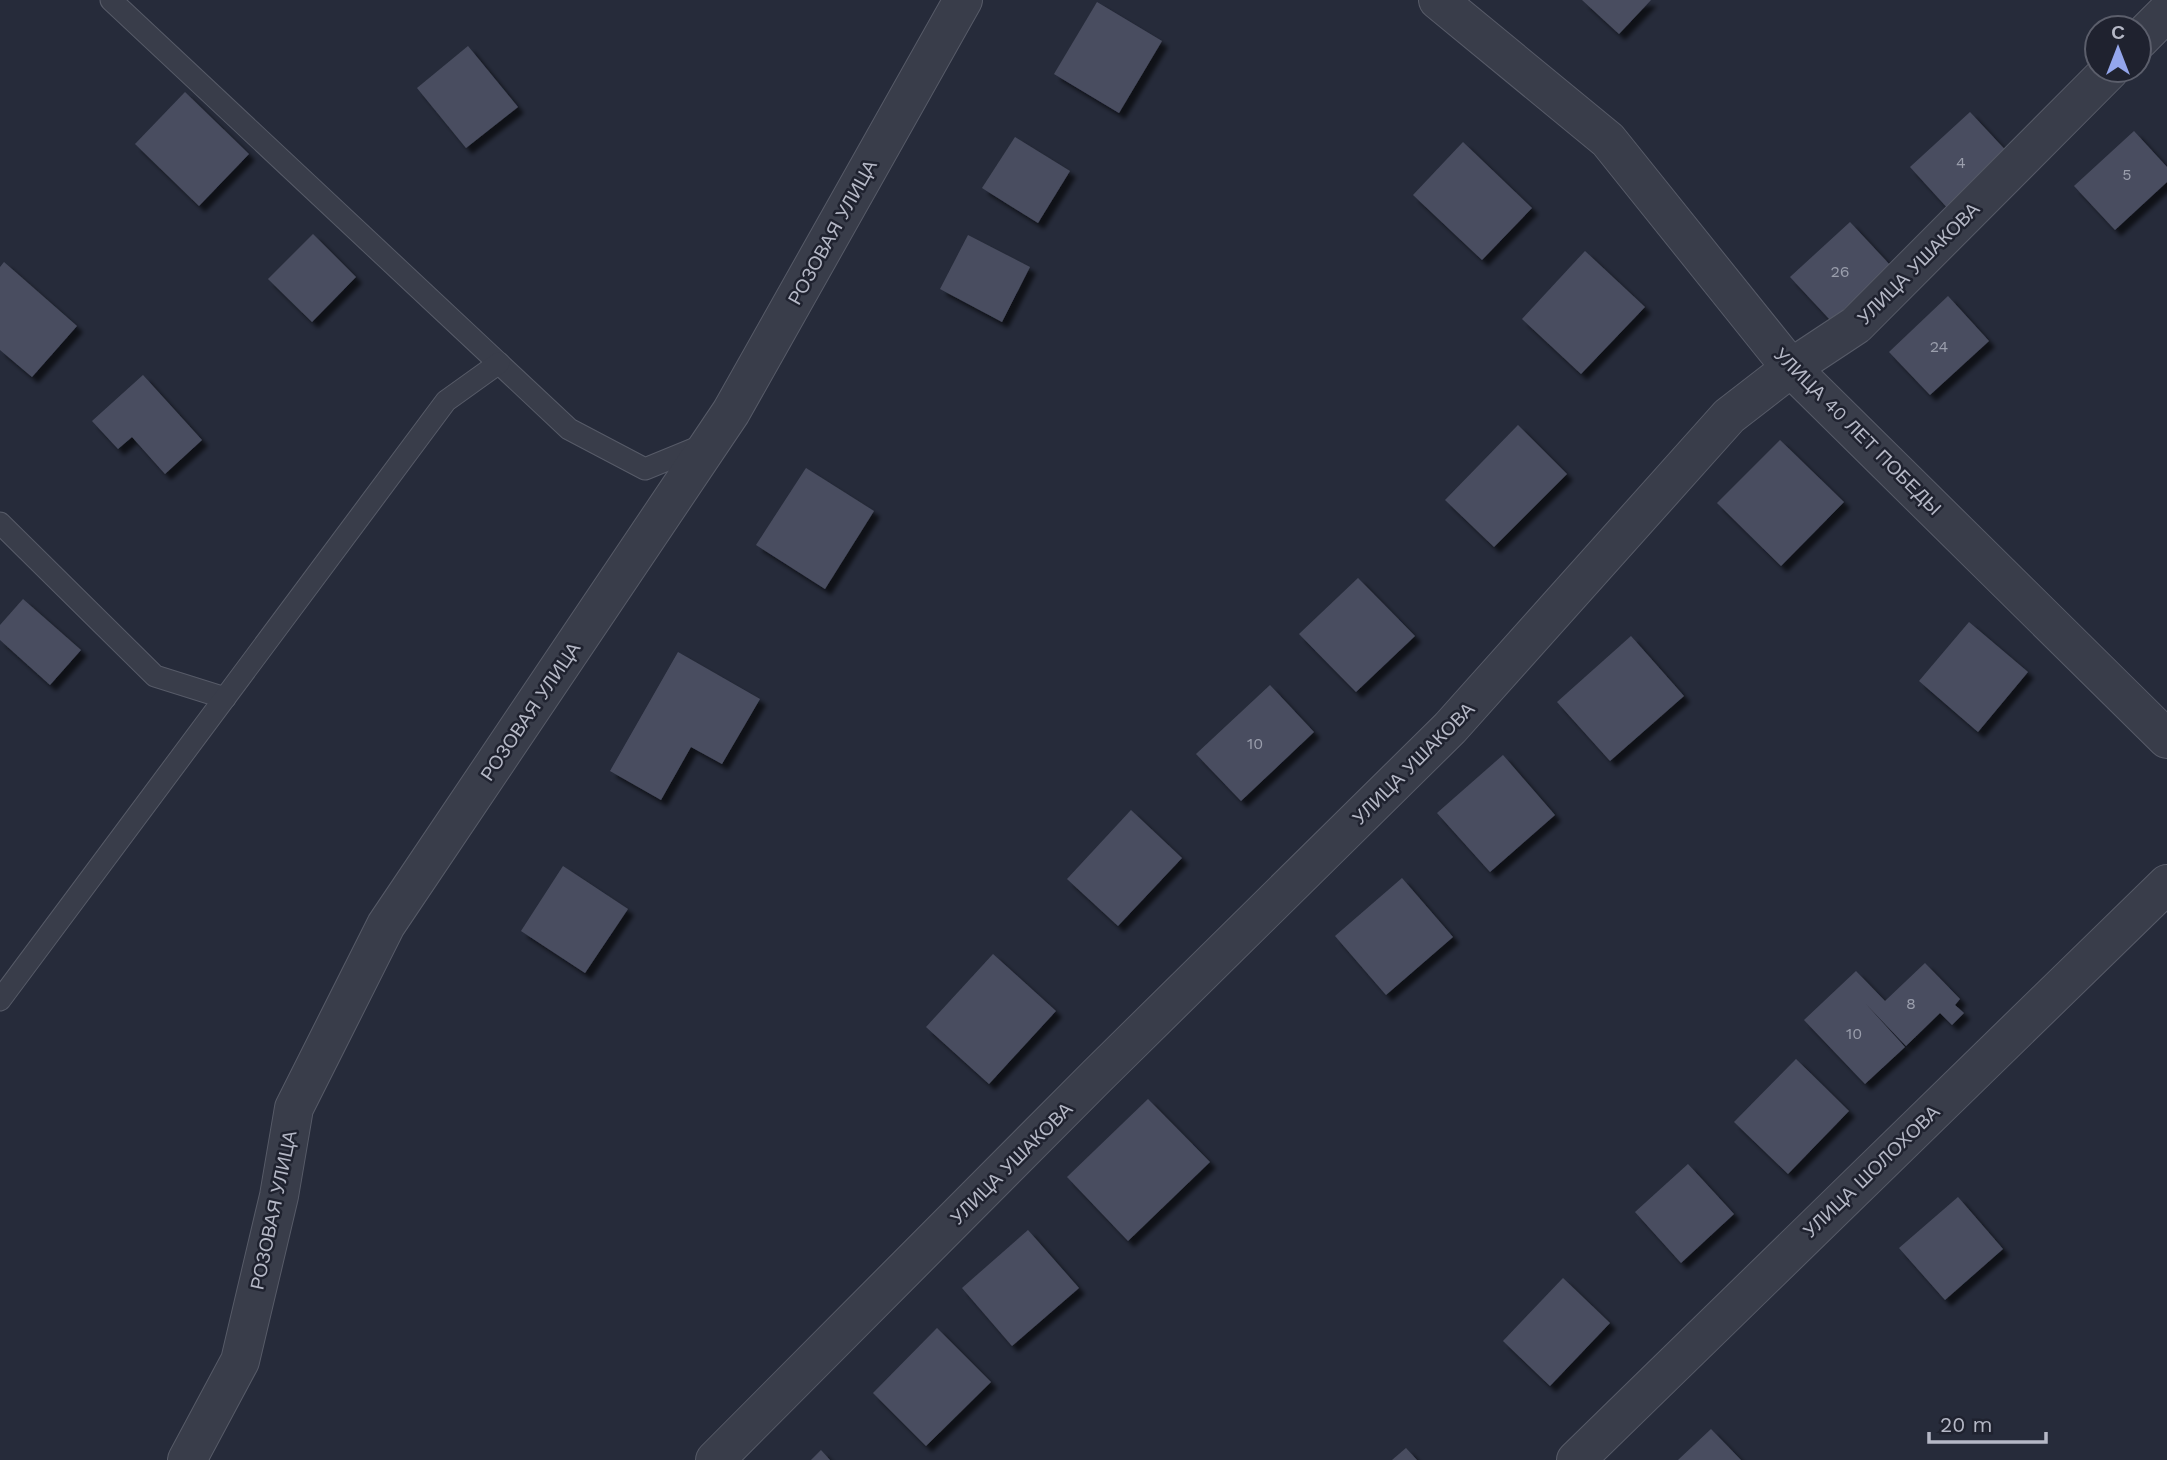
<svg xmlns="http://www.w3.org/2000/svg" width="2167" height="1460" viewBox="0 0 2167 1460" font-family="'Work Sans',sans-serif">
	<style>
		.building { fill: #4a4e60; filter: url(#shadow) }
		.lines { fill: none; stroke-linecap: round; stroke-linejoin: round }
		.lane-casing { stroke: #575b68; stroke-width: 23 }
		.street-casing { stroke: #575b68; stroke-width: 40 }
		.lane { stroke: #393d4a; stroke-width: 21 }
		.street { stroke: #393d4a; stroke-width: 38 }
		.labels { text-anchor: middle; stroke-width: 5; stroke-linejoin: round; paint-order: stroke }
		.number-label { font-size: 16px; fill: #9a9eac }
		.street-label { font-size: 19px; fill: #b5b8c6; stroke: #1f222f }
	</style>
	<defs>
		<filter id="shadow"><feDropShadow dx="6" dy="6" stdDeviation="2" flood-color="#0009"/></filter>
	</defs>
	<rect width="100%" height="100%" fill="#262b3a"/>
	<g class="building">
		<polygon points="1582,0 1651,0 1619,34"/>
		<polygon points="1097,2 1162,41 1119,113 1054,74"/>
		<polygon points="468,46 518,107 466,148 417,88"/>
		<polygon points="185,92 249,154 199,206 135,144"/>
		<polygon points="1970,112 2011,156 1951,212 1910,167"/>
		<polygon points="2134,131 2167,167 2167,182 2115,230 2074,186"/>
		<polygon points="1015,137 1070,171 1038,223 982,188"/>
		<polygon points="1463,142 1532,208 1482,260 1413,195"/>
		<polygon points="1850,222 1891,266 1831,321 1790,277"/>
		<polygon points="313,234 356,277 312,322 268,279"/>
		<polygon points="968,235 1030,267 1002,322 940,289"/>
		<polygon points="1585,251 1645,307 1581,374 1522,319"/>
		<polygon points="4,262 77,326 32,377 0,350 0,267"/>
		<polygon points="1948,296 1989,341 1930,395 1889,352"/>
		<polygon points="143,375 202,440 165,474 132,437 118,449 92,421"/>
		<polygon points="1518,425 1567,474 1494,547 1445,500"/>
		<polygon points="1780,440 1844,502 1781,566 1717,503"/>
		<polygon points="806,468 874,511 825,589 756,545"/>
		<polygon points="1358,578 1415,636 1356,692 1299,634"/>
		<polygon points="23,599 81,650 50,685 0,640 0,625"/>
		<polygon points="1969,622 2028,672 1978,732 1919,681"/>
		<polygon points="1631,636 1684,696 1610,761 1557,702"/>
		<polygon points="678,652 760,699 722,764 691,747 661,800 610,771"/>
		<polygon points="1270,685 1314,732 1241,801 1196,754"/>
		<polygon points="1503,755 1555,815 1490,872 1437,813"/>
		<polygon points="1131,810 1182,858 1118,926 1067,879"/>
		<polygon points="563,866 628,909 585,973 521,931"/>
		<polygon points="1402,878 1453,937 1386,995 1335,936"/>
		<polygon points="993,954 1056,1011 989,1084 926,1027"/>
		<polygon points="1925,963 1960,999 1955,1005 1964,1013 1952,1025 1940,1013 1906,1046 1865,1003 1905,1047 1865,1084 1804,1020 1856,971 1885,1001"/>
		<polygon points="1796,1059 1849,1111 1788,1174 1734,1122"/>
		<polygon points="1148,1099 1210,1162 1128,1241 1067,1177"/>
		<polygon points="1688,1164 1734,1214 1681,1263 1635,1212"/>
		<polygon points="1958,1197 2003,1249 1945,1300 1899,1248"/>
		<polygon points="1028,1230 1079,1288 1012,1346 962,1288"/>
		<polygon points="1563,1278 1610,1323 1550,1386 1503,1341"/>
		<polygon points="937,1328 991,1382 926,1446 873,1393"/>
		<polygon points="1711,1429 1741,1460 1678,1460"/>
		<polygon points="1406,1448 1417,1460 1392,1460"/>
		<polygon points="821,1450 830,1460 811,1460"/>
	</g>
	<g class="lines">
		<g class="lane-casing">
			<g id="lane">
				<polyline points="111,0 569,429 645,469 706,444"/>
				<polyline points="0,523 155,676 225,698"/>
				<polyline points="0,1000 446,401 499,363"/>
			</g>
		</g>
		<g class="street-casing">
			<g id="street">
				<polyline points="1438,0 1608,140 1791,368 2167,739"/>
				<polyline points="2139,40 2167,12"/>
				<polyline points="187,1460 240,1361 279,1196 294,1108 386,925 731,412 963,0"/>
				<polyline points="715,1460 1097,1076 1450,728 1729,416 1791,368 1856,325 2110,70"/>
				<polyline points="1576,1460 2167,884"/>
			</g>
		</g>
		<use href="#lane" class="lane"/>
		<use href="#street" class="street"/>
	</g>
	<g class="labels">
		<g class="number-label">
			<text x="1961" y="168">4</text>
			<text x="2127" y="180">5</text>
			<text x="1840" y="277">26</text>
			<text x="1939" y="352">24</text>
			<text x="1255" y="749">10</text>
			<text x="1911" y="1009">8</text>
			<text x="1854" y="1039">10</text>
		</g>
		<g class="street-label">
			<text transform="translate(832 232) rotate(-61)" y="7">РОЗОВАЯ УЛИЦА</text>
			<text transform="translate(1918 263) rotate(-45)" y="7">УЛИЦА УШАКОВА</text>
			<text transform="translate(1858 431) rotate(45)" y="7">УЛИЦА 40 ЛЕТ ПОБЕДЫ</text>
			<text transform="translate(530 711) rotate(-56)" y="7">РОЗОВАЯ УЛИЦА</text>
			<text transform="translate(1413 763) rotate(-45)" y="7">УЛИЦА УШАКОВА</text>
			<text transform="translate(1011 1163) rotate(-45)" y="7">УЛИЦА УШАКОВА</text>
			<text transform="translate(1871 1171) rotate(-44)" y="7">УЛИЦА ШОЛОХОВА</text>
			<text transform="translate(273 1210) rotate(-78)" y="7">РОЗОВАЯ УЛИЦА</text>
		</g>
	</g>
	<g transform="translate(2118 49)"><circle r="33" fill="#1f222f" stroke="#5b5e6b" stroke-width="2"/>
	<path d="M0-5L12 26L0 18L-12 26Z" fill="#94a6ec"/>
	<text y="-10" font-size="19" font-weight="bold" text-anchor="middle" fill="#b5b8c6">С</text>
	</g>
	<path d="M1929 1432v10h117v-10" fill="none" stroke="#b5b8c6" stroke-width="3.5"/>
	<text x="1940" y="1432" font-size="21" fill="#b5b8c6" stroke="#1f222f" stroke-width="5" paint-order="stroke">20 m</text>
</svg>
